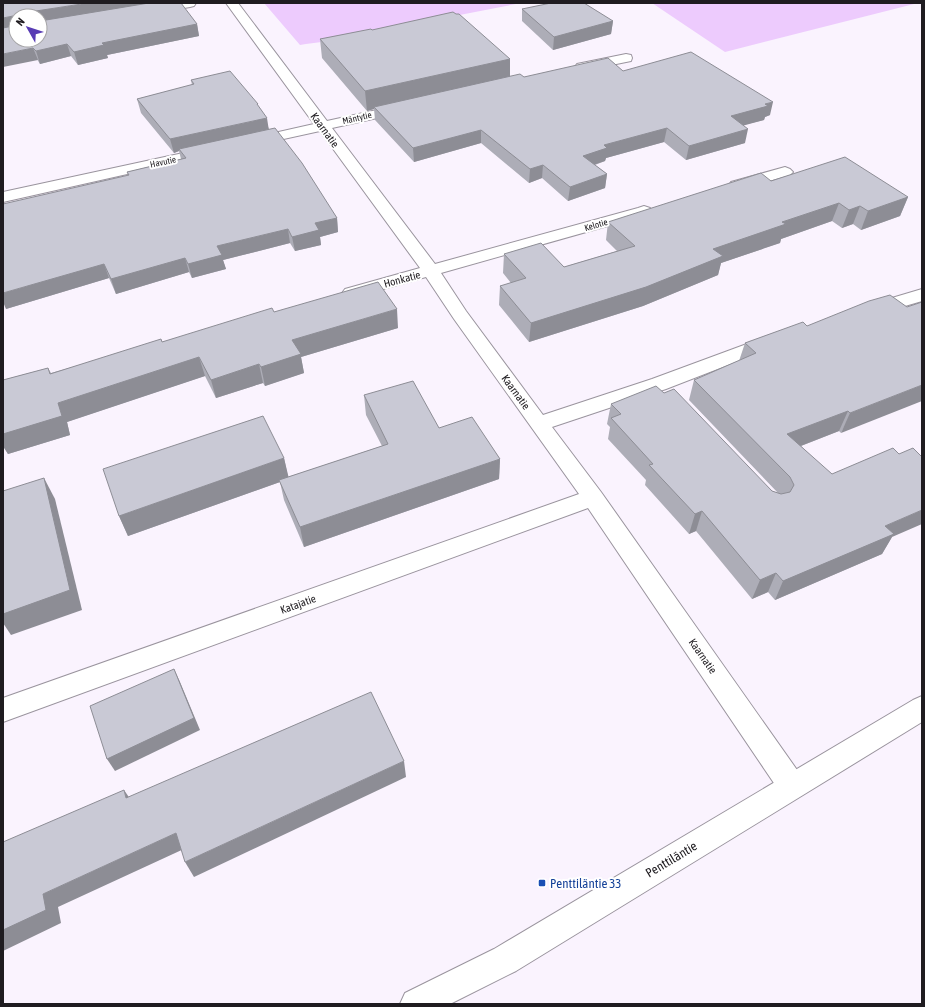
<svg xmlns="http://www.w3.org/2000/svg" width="925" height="1007" viewBox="0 0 925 1007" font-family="'Asap Condensed',sans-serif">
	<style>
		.green { fill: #edcbfd }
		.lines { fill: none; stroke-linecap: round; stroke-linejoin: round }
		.street-casing { stroke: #9a949e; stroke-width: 2 }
		.secondary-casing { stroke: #9a949e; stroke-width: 2 }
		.street { fill: #fff; fill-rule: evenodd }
		.secondary { fill: #fff; fill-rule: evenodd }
		.wall { fill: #adadb7 }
		.shaded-wall { fill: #8d8d95 }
		.building { fill: #c9c9d5; stroke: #8d8d95 }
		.transit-dot { fill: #1a4fb4; stroke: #fff; stroke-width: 1.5 }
		.labels { text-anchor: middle; stroke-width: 4; stroke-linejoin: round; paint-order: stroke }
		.far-street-label { font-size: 9px; fill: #1f1c20; stroke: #fff }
		.street-label { font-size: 11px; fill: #1f1c20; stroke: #fff }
		.near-street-label { font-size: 13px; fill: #1f1c20; stroke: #fff }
		.near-transit-label { font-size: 13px; fill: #164399; stroke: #fff; text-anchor: start }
	</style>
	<rect width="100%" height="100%" fill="#faf3fe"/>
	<g class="green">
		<path d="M264 3H521L346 37C331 42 316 42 300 45Z"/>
		<polygon points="652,3 918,3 725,52"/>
	</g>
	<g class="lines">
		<g class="street-casing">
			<g id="street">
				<polygon points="168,3 196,3 194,6 190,7 154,13 150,12 148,9 150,6"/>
				<polygon points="226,3 238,3 327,121 404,104 409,105 411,108 409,111 332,128 435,264 638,208 644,206 650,208 652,211 650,214 441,273 466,311 543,415 652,379 763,338 770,336 777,338 779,342 777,346 666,389 552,427 601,492 802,777 806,786 802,795 792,799 782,795 588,508 3,722 3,698 579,494 454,319 426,277 351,298 345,297 342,293 345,289 420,268 320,131 252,146 247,145 245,142 247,139 314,124"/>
				<polygon points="626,54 631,55 632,58 631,61 582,71 577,70 575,67 577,64"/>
				<polygon points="211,147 216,148 218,151 216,154 3,202 3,192"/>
				<polygon points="785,167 790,169 793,172 790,175 737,190 731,188 729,185 731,182"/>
				<polygon points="922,289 922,301 871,316 865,314 862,310 865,306"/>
			</g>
		</g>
		<g class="secondary-casing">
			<polygon id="secondary" points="922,696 922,722 516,971 450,1004 400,1004 405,993 494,949 913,700"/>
		</g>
		<use href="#street" class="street"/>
		<use href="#secondary" class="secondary"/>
	</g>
	<g class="wall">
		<polygon points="3,3 197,24 199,36 107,55 108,58 78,65 71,56 40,64"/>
		<polygon points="522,9 613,21 611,34 553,50 522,21"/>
		<polygon points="372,30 510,59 510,77 524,77 623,71 770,115 765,117 764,120 743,125 745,143 686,160 664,142 606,158 605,161 595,165 607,174 605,188 568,201 542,178 529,183 481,143 414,162 375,120 374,109 367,111 322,58 320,39"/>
		<polygon points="191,80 259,107 269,129 337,218 338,232 320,237 321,245 295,251 290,243 223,260 226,269 192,278 189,272 116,294 109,278 6,309 128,175 127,172 181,159 179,151 174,153 141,113 137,99 192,85"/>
		<polygon points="771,181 908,197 900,216 861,230 853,224 842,228 832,221 781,239 780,243 721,263 718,275 643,306 529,342 499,305 500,286 511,283 503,273 504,254 564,267 617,251 606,240 608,222"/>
		<polygon points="907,307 841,433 839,431 801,446 892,537 882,554 775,600 768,592 752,599 696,531 689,534 645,485 646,480 608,439 610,427 607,424 611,404 664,393 772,491 778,493 689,400 694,380 739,361 745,343 807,326"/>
		<polygon points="274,312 398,328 301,357 304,373 265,386 263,383 216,398 205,376 67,422 70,435 8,454 3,446 3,380 48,368 51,373 162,342"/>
		<polygon points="364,395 439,428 500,459 499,479 304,547 284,500 280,482 128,536 119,516 284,458 288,477 382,446 366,415"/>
	</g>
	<g class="shaded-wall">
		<polygon points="88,3 165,3 40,23 40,16 35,16 36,11"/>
		<polygon points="13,16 16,25 3,31 3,18"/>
		<polygon points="613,21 611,34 553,50 554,37"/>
		<polygon points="197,24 199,36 107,55 108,58 78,65 74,52 102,43"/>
		<polygon points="67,44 71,56 40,64 36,51"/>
		<polygon points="33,48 38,60 3,67 3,54"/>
		<polygon points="510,59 510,79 374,107 374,109 367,111 365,91"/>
		<polygon points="773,102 770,115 765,117 764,120 727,130 731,116 765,104"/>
		<polygon points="267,118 269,131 179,149 179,151 174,153 170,139"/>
		<polygon points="667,128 664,142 606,158 605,161 581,169 583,156 604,145"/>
		<polygon points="748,129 745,143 686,160 689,146"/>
		<polygon points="481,130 481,143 414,162 413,148"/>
		<polygon points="543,165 542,178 529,183 530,169"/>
		<polygon points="607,174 605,188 568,201 570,187"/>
		<polygon points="908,197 900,216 861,230 868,211"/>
		<polygon points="839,203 832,221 781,239 780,243 721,263 718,275 643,306 529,342 531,323 713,249 782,222"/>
		<polygon points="860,206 853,224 842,228 849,210"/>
		<polygon points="337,218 338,232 320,237 321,245 295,251 292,237 315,223"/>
		<polygon points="288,229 290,243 223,260 226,269 192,278 188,264 217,246"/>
		<polygon points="185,258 189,272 116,294 111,279"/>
		<polygon points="104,264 109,278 6,309 3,302 3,293"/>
		<polygon points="397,309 398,328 301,357 304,373 265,386 261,367 292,340"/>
		<polygon points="199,357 205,376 67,422 70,435 8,454 3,446 3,434 58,403"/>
		<polygon points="259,364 263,383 216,398 211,380"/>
		<polygon points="922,385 922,401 841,433 850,413"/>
		<polygon points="848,411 839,431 780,454 787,434"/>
		<polygon points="284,458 289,479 279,480 280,482 128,536 119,516"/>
		<polygon points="500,459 499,479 304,547 300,527"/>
		<polygon points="44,478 55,499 82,610 11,635 3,623 3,614"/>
		<polygon points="922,510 922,524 892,537 882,554 775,600 783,581 885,526"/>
		<polygon points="702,511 696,531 689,534 695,514"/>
		<polygon points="776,573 768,592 752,599 760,580"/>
		<polygon points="174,669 180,682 200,730 115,771 107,759"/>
		<polygon points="404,761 406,777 194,877 185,862"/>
		<polygon points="124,790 135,806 126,798"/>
		<polygon points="176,833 186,848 58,907 61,923 3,951 3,930 43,894"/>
	</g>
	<g class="building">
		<polygon points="3,3 88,3 36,11 35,16 16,16 16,40 40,40 40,21 149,3 181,3 197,24 102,43 104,45 74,52 67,44 36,51 33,48 3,54 3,28 13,26 13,16 3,18"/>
		<polygon points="551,3 584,3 613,21 554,37 522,9"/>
		<polygon points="453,12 456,14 459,14 510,59 365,91 320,39 371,29 372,30"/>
		<polygon points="691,52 773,102 765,104 768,106 731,116 748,129 689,146 667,128 604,145 607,148 583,156 607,174 570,187 543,165 530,169 481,130 413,148 374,107 520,74 524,77 608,58 623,71"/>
		<polygon points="230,71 258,104 257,104 267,118 170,139 137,99 194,84 191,80"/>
		<polygon points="275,128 302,163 337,218 315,223 319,230 292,237 288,229 217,246 222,255 188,264 185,258 111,279 104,264 3,293 3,204 129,175 127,172 186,158 179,149"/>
		<polygon points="845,157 908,197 868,211 860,206 849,210 839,203 782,222 786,224 713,249 723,256 646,287 531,323 500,286 526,278 504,254 541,243 564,267 635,246 608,222 761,173 771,181"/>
		<polygon points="378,282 397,309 292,340 301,354 261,367 259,364 211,380 199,357 58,403 62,416 3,434 3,380 48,368 50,374 161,339 162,342 272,308 274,312"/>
		<polygon points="890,295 907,307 922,302 922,385 850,413 848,411 787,434 832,474 893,448 899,454 913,448 922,457 922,510 885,526 894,534 783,581 776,573 760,580 702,511 695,514 649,465 653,464 611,418 621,414 611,404 656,386 664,393 674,389 772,491 781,494 790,492 794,485 790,477 694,380 756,353 745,343 803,322 807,326 869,301"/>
		<polygon points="413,381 439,428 472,417 500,459 300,527 279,480 388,444 364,395"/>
		<polygon points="263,416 284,458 119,516 103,469"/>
		<polygon points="44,478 70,590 3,614 3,491"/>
		<polygon points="174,669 194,718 107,759 90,706"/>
		<polygon points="371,692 404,761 185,862 176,833 43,894 46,910 3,930 3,842 124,790 126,798"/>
	</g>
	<rect class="transit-dot" x="538" y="879" width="8" height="8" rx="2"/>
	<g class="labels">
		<g class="far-street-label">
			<text transform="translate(357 118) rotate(-13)" y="3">Mäntytie</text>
			<text transform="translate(163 162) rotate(-12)" y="3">Havutie</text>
			<text transform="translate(596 225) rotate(-16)" y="3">Kelotie</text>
		</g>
		<g class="street-label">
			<text transform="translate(325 130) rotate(54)" y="4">Kaarnatie</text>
			<text transform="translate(402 279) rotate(-15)" y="4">Honkatie</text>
			<text transform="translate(516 392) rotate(54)" y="4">Kaarnatie</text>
			<text transform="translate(298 604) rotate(-20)" y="4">Katajatie</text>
			<text transform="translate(703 656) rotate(55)" y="4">Kaarnatie</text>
		</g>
		<g class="near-street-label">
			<text transform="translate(671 859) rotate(-31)" y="5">Penttiläntie</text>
		</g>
		<g class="near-transit-label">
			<text x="550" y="888">Penttiläntie 33</text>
		</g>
	</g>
	<rect width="925" height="1007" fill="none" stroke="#1f1c20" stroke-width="8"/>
	<g transform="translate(28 28) rotate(309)"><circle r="19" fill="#ffffff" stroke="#a5a4a6"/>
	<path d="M0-3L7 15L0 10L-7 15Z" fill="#583cb4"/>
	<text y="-6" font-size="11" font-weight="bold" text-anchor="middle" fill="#1f1c20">N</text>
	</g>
</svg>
